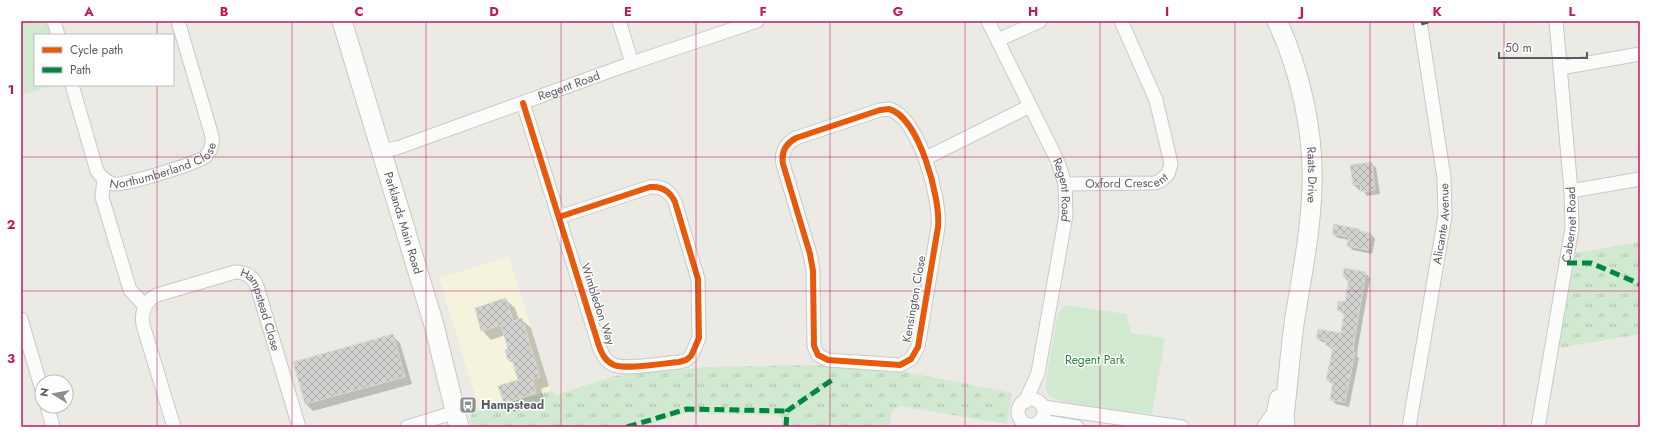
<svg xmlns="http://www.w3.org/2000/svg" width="1661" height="448" viewBox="0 0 1661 448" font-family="Jost,sans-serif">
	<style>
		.commercial { fill: #f6f3dc }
		.grass { fill: url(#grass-tufts) }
		.park { fill: #d0e9d0 }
		.shadow { fill: #0003 }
		.building { fill: url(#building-cross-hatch); stroke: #dad9d4 }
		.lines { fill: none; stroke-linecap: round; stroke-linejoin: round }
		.street-casing { stroke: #c8c9c8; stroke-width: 15 }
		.secondary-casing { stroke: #c7c7c7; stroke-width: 21 }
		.street { stroke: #fcfcfb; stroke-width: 13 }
		.secondary { stroke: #fcfcfb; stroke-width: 19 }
		.quiet { stroke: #00873e; stroke-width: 5; stroke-dasharray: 10 5; stroke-linecap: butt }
		.cycleway-casing { stroke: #fff; stroke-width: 8 }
		.cycleway { stroke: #e8590c; stroke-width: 6 }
		.grid { fill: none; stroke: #c2185b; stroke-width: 1; stroke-opacity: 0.55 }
		.labels { text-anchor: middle; stroke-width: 3; stroke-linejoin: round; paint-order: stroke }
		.street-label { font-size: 12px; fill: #595d63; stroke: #fff }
		.park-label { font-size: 12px; fill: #2d873d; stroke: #fff }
		.poi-label { font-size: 12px; font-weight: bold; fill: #595d63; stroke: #fff; text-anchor: start }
		.neatline { fill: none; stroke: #c2185b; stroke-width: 1.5 }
		.grid-label { font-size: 13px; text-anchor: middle; font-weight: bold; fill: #c2185b }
	</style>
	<defs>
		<pattern id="grass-tufts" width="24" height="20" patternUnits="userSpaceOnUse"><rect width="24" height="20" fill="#d0e9d0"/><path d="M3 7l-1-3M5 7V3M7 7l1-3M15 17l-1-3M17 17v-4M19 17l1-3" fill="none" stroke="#acc0ac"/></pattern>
		<pattern id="building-cross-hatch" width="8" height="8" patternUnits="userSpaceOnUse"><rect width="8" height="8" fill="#d2d2ce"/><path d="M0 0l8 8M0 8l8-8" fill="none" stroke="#adaeab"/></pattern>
	</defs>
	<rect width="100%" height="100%" fill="#ebeae4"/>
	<polygon class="commercial" points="509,257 551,391 480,411 439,278"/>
	<g class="grass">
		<polygon points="1640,242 1640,334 1559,348 1575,253"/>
		<polygon points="828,365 891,369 1012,393 1007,424 900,406 892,411 889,427 781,427 782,419 776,415 686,413 641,427 470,427 471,413 551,391 556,395 615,376 707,367"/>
	</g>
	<g class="park">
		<polygon points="21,21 47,21 51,35 35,35 35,85 54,85 21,95"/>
		<path d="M1066 305 1126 314 1131 333 1165 338 1152 414C1136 412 1059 404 1051 397 1046 393 1046 386 1046 380L1058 313Z"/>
	</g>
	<g class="shadow">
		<polygon points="1371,163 1376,168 1380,194 1367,196 1362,189 1359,190 1354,185 1351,166"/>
		<polygon points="1358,230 1361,232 1371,234 1375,239 1372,254 1353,250 1348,246 1349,240 1338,238 1333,234"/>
		<polygon points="1365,273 1370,278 1358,347 1357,356 1359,358 1349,407 1336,404 1331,399 1334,385 1327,380 1333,350 1326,345 1327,343 1322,342 1317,338 1341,334 1345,315 1338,310 1346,304 1349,282 1344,277"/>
		<polygon points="505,299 515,308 519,320 521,319 531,328 549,386 541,389 545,402 514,412 505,403 520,381 515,365 509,360 510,349 505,335 491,340 482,330"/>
		<polygon points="393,336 400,343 412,384 313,411 306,404"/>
	</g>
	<g class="building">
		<polygon points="1372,162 1375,190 1361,192 1360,184 1353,185 1350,165"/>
		<polygon points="1334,224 1359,229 1359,231 1371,233 1368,250 1347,246 1349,237 1332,234"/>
		<polygon points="1344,268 1366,272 1354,342 1353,352 1355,352 1345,402 1330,400 1333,381 1326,380 1333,347 1325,345 1326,340 1316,338 1318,329 1341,333 1344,312 1337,310 1338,301 1345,302 1349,278 1343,277"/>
		<polygon points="506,298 513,321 522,318 540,377 532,379 536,393 504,403 498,386 518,380 512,359 508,360 505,350 508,349 501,325 481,331 475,308"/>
		<polygon points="393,334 405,377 305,404 293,362"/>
	</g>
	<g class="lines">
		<g class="street-casing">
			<g id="street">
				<polyline points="54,21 58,35"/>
				<polyline points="619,21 632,63"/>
				<path id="s1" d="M988 21 1058 162 1065 184 1066 215 1038 373 1025 402"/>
				<polyline points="998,40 1040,21"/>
				<polyline points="1560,68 1640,54"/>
				<path id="s2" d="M72 85 97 171C101 177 106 182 114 184 123 186 199 163 206 156 211 151 213 144 212 136L178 21"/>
				<path d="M523 103 599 346C602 354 605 361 614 365 626 370 665 363 679 362L686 360 691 356 699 338 698 279 675 202C670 191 662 186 650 187L559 217"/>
				<path d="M889 109C919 117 941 199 938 227L918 347 911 359 900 365 828 360 818 355 814 346 813 271 810 254 783 164C781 153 785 144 796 138L880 110Z"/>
				<path id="s3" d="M381 151 397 148 632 63 757 21"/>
				<polyline points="926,158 1030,106"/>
				<polyline points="104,179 102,197 130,290 145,306"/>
				<path id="s4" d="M1065 184 1155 183 1160 181 1168 174 1171 164 1170 159 1156 100 1121 21"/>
				<polyline points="1571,191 1640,179"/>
				<polyline points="21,319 42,390"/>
				<circle cx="1031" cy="412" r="13"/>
				<polyline points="47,406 53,427"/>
				<polyline points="1043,407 1182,427"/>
				<polyline points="1040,421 1077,427"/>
				<path id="s5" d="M174 427 143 325C141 311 145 301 157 295L235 272C245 272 253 276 257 286L299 427"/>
				<polyline points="407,427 456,412"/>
				<path id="s6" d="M1409 427 1445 216 1444 178 1420 21"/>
				<path id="s7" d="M1538 427 1572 228 1571 191 1556 21"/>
			</g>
		</g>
		<g class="secondary-casing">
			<g id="secondary">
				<path id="s8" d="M342 21 434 325 459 427"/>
				<path id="s9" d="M1277 21C1300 70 1314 132 1312 186 1311 232 1301 279 1294 324 1290 354 1288 385 1284 415L1285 427"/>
				<polyline points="1267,427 1276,415 1279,399"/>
			</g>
		</g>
		<use href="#street" class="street"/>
		<use href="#secondary" class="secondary"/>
		<g class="quiet">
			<polyline points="1421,23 1428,21"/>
			<polyline points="1567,263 1591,263 1640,284"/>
			<polyline points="627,427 687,409 787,411"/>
			<polyline points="786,427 787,411 832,380"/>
		</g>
		<g class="cycleway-casing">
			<g id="cycleway">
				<path d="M523 103 599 346C602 354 605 361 614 365 626 370 665 363 679 362L686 360 691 356 699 338 698 279 675 202C670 191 662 186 650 187L559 217"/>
				<path d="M889 109C919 117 941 199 938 227L918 347 911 359 900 365 828 360 818 355 814 346 813 271 810 254 783 164C781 153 785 144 796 138L880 110Z"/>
			</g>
		</g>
		<use href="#cycleway" class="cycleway"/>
	</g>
	<path class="grid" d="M157 21V35M292 21V427M426 21V427M561 21V427M696 21V427M830 21V427M965 21V427M1100 21V427M1235 21V427M1370 21V427M1504 21V427M157 85V427M21 157H1640M21 291H1640"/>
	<defs>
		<g id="bus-square" transform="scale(0.9)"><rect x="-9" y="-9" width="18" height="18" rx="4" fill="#8c8e90" stroke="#fff"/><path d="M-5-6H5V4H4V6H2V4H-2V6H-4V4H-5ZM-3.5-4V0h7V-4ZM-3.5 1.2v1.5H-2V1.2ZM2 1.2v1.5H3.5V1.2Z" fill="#fff"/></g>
	</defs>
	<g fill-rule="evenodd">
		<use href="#bus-square" x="468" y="405"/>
	</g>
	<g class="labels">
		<g class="street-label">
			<text dy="4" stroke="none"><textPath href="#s3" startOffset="199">Regent Road</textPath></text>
			<text dy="4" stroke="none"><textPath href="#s2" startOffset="165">Northumberland Close</textPath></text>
			<text dy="4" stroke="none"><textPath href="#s9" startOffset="159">Raats Drive</textPath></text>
			<text dy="4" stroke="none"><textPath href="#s4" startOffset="62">Oxford Crescent</textPath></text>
			<text dy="4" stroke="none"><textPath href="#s1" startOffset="186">Regent Road</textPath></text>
			<text dy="4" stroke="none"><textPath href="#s8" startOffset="211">Parklands Main Road</textPath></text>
			<text dy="4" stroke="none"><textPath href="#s6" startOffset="206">Alicante Avenue</textPath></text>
			<text dy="4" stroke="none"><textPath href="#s7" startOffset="205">Cabernet Road</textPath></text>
			<text transform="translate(914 299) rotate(-80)" y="4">Kensington Close</text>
			<text transform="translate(598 304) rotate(72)" y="4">Wimbledon Way</text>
			<text dy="4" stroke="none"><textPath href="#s5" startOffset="274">Hampstead Close</textPath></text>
		</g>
		<g class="park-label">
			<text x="1095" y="364">Regent Park</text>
		</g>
		<g class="poi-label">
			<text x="481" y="409">Hampstead</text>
		</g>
	</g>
	<rect width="1661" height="448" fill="none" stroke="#ffffff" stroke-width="44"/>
	<rect x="34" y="34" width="140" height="52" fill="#ffffff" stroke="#bdbec1"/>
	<rect x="42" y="47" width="20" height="6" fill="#e8590c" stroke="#bdbec1"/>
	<text x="70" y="54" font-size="12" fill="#595d63">Cycle path</text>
	<rect x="42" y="67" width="20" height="6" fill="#00873e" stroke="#bdbec1"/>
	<text x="70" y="74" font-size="12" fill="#595d63">Path</text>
	<g transform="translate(54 394) rotate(281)"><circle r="19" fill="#ffffff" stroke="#bdbec1"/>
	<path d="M0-3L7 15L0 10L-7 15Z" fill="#8c8e90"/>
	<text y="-6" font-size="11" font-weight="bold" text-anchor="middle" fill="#595d63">N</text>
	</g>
	<path d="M1499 52v6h88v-6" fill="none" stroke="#595d63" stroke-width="2"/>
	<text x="1505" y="52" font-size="12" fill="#595d63" stroke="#ffffff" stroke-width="3" paint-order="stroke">50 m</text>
	<rect x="22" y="22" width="1617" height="404" class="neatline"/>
	<g class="grid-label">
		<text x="89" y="16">A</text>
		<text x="224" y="16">B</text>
		<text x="359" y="16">C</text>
		<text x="494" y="16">D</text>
		<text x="628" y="16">E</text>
		<text x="763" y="16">F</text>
		<text x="898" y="16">G</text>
		<text x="1033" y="16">H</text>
		<text x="1167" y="16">I</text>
		<text x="1302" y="16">J</text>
		<text x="1437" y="16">K</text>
		<text x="1572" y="16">L</text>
		<text x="11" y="94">1</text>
		<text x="11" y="229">2</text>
		<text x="11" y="363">3</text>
	</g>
</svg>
